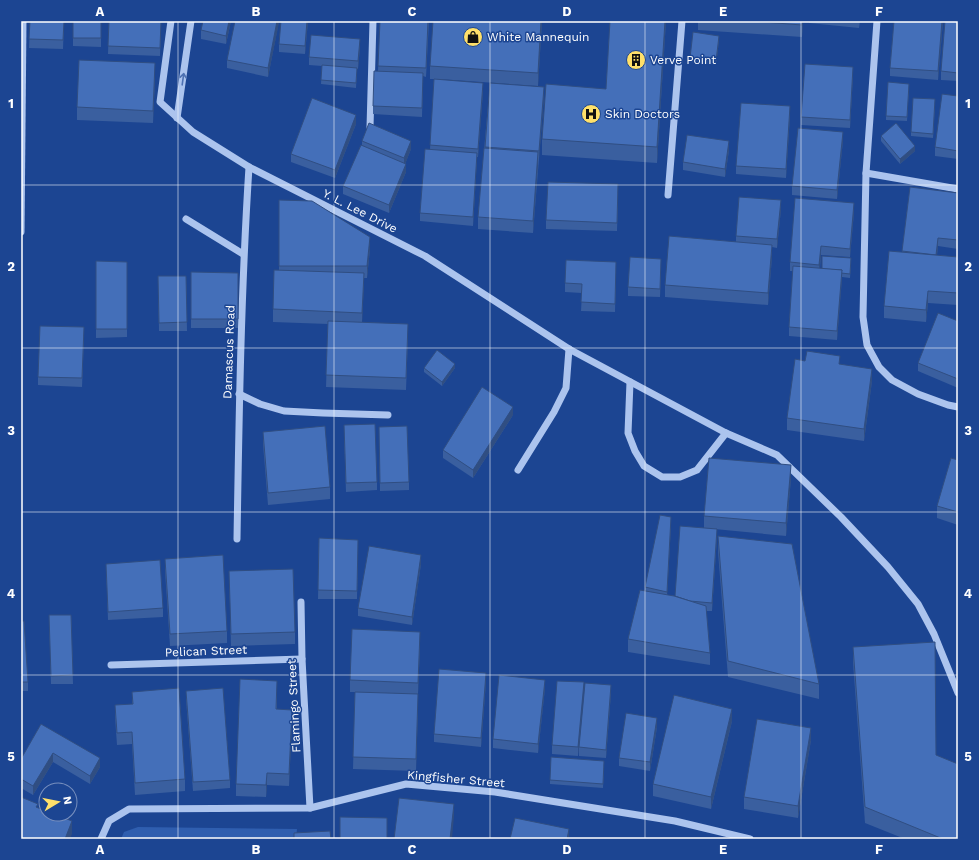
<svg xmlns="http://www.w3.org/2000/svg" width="979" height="860" viewBox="0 0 979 860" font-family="'Work Sans',sans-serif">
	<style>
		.green { fill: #2f5eaf }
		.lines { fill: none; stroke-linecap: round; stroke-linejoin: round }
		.minor { stroke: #acc4ee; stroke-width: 7 }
		.wall { fill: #3a5f9f }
		.shaded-wall { fill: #304e82 }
		.building { fill: #446fb9; stroke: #304e82 }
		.oneway { stroke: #4e71b2 }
		.grid { fill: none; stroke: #fff; stroke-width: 1; stroke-opacity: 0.55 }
		.labels { text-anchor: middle; stroke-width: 3; stroke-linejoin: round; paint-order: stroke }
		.poi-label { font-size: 12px; fill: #fff; stroke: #1c4592; text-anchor: start }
		.street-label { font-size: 12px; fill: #fff; stroke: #1c4592 }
		.neatline { fill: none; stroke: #fff; stroke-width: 1.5 }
		.grid-label { font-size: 13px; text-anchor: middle; font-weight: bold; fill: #fff }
	</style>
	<rect width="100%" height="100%" fill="#1c4592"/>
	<polygon class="green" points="138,827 297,829 296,839 121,839 124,832"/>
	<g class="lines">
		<g class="minor">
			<polyline points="171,21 160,102 193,132 249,167 425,256 569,349 726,433 777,455 841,517 888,567 918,604 934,634 958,693"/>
			<polyline points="877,21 866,173 863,317 867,345 879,367 892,380 918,394 948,405 958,407"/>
			<polyline points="177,118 191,21"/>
			<polyline points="370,127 373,21"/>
			<polyline points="866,173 958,189"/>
			<polyline points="668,195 682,21"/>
			<polyline points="186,219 243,254"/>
			<polyline points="21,232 23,21"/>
			<polyline points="630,382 628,433 635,451 644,466 662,477 680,477 697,470 726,433"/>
			<polyline points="239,394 260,404 284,411 323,413 388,415"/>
			<polyline points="518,470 554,412 566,388 569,349"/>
			<path d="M237 539C239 415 241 291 249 167"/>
			<polyline points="301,602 302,659 310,808"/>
			<polyline points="111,665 302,659"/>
			<polyline points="101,839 109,821 129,809 310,808 406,784 495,792 675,821 750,839"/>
		</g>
	</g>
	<g class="wall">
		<polygon points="30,21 64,21 63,49 29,48"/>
		<polygon points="73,21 101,21 101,47 73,46"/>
		<polygon points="109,21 161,21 160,56 108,54"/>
		<polygon points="231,21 226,44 201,39 201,30"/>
		<polygon points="279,21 268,77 227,68 227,60"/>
		<polygon points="308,21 305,54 279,52 279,44"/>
		<polygon points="380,21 429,21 426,77 423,76 422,117 373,114 373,106 378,71"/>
		<polygon points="542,21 538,86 439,79 483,91 478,157 477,157 473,226 420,221 420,213 430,149 434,79 430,79 430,66"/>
		<polygon points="610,21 666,21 657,163 542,155 542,139 606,89"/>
		<polygon points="698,21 803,21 802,37 698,30"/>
		<polygon points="809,21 860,21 859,28 809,23"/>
		<polygon points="894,21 943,21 938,80 890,76 890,68"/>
		<polygon points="958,21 958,81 941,80 941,71"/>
		<polygon points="719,40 716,65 690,62 690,58"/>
		<polygon points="360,47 358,69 357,69 356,88 321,84 322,66 309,65 309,57"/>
		<polygon points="853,75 850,128 801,125 801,117"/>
		<polygon points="155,76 153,123 77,120 77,107"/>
		<polygon points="490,83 544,96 533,233 478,229 478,217"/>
		<polygon points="909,88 907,121 886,120 886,116"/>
		<polygon points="958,96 958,159 935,156 935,147"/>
		<polygon points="935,104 933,138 911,136 911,132"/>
		<polygon points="790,115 786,178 736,174 736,166"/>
		<polygon points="356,124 335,178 291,162 291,154"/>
		<polygon points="881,136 915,151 900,164 881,141"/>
		<polygon points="843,140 837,199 792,195 792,186"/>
		<polygon points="362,141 411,149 405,164 406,172 389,213 343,194 343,186 362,146"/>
		<polygon points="729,150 725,177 683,170 683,162"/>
		<polygon points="910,187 958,193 958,249 938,246 937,255 958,257 958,305 928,303 926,322 884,318 884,306 902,252"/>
		<polygon points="618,193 617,231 546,229 546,220"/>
		<polygon points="279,200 370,249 367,278 364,278 362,322 408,336 406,390 326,387 328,324 273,322 273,309 279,270"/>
		<polygon points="781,209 777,248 772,247 772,257 768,305 665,297 665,285 736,242 736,236"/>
		<polygon points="854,212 850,257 821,255 820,269 822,269 851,262 850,278 842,277 837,340 789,336 789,327 793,271 790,271 790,262"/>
		<polygon points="96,261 127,262 127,337 96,338"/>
		<polygon points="661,267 660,297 628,296 628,287"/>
		<polygon points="616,270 615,312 581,311 582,293 565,292 565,283"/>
		<polygon points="191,272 238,273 238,328 191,328"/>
		<polygon points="158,276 186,276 187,331 159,331"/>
		<polygon points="958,321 958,388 918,371 918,363"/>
		<polygon points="84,336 82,387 38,385 38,377"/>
		<polygon points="805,361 840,364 872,381 864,441 787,430 787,418"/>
		<polygon points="424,368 455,368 442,386 424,372"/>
		<polygon points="513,415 473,478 443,458 443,450"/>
		<polygon points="379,427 409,482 409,490 380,491"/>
		<polygon points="263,432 330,487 330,499 268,505 263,444"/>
		<polygon points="344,434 377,482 377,490 346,492"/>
		<polygon points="958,460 958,525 937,518 937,506"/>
		<polygon points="791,478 786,536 704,528 704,516"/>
		<polygon points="671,525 667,595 675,596 717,537 712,611 706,611 710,653 710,665 628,652 628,639 645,591 645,587"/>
		<polygon points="718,536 819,684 819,699 728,677 718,552"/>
		<polygon points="319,538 358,540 357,599 318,599"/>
		<polygon points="165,559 227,631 227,643 170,646 165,571"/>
		<polygon points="106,564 163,608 163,617 108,620"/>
		<polygon points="421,564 412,625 358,616 358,608"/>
		<polygon points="229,571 295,632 295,644 231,646"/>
		<polygon points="49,615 71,615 73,684 51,684"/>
		<polygon points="21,621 28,682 28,691 21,691"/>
		<polygon points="420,644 418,694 418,706 416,771 353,769 355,692 350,692 350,680"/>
		<polygon points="853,647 936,755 958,839 905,839 865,823 853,663"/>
		<polygon points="486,682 481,747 434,742 434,734"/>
		<polygon points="584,682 578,756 552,754 552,745"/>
		<polygon points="545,688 538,753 493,748 493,739"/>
		<polygon points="186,691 230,780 230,788 193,791 186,699"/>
		<polygon points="132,692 185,779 185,791 135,795 132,744 117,745 115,717 115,705 132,704"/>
		<polygon points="277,693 277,709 292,722 289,786 267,785 266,797 236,796 236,784"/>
		<polygon points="611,693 606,758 579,756 579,747"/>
		<polygon points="732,721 711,809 653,796 653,784"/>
		<polygon points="41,724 100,767 90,784 53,762 33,795 21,788 21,759"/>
		<polygon points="657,727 650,771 619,766 619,758"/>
		<polygon points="811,740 798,818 744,809 744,797"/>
		<polygon points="604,766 603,788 550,784 550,780"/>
	</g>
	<g class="shaded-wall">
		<polygon points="229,21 231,21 226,44 226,36"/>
		<polygon points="277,21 279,21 279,23 268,77 268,68"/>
		<polygon points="307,21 308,21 305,54 305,46"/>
		<polygon points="541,21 542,21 538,86 538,73"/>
		<polygon points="665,21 666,21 657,163 657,147"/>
		<polygon points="802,21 803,21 802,37"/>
		<polygon points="942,21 943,21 938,80 938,71"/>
		<polygon points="719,36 719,40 716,65 716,61"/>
		<polygon points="360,39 360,47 358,69 358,61"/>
		<polygon points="155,63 155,76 153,123 153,111"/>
		<polygon points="853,67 853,75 850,128 850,120"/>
		<polygon points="483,83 483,91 478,157 478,149"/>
		<polygon points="544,87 544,96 539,160 539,151"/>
		<polygon points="790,106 790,115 786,178 786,169"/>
		<polygon points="356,115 356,124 335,178 335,170"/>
		<polygon points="843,132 843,140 837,199 837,190"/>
		<polygon points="411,141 411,149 404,167 404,158"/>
		<polygon points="729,141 729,150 725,177 725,169"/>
		<polygon points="915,146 915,151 900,164 900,159"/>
		<polygon points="538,152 538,164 533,233 533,221"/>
		<polygon points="477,153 477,161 473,226 473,217"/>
		<polygon points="406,164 406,172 389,213 389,205"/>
		<polygon points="781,200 781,209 777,248 777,239"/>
		<polygon points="854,203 854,212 850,257 850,249"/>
		<polygon points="370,237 370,249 367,278 367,266"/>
		<polygon points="938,238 938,246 936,263 936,255"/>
		<polygon points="772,245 772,257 768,305 768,293"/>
		<polygon points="821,246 821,255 819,274 819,265"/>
		<polygon points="661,259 661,267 660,297 660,289"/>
		<polygon points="842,270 842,279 837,340 837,331"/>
		<polygon points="364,273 364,285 362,325 362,313"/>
		<polygon points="928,291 928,303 926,322 926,310"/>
		<polygon points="455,364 455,368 442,386 442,382"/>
		<polygon points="872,369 872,381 864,441 864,429"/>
		<polygon points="513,407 513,415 473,478 473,470"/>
		<polygon points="791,465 791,478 786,536 786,523"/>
		<polygon points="671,517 671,525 667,600 667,592"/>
		<polygon points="717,529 717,537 712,611 712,603"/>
		<polygon points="421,555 421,564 412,625 412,617"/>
		<polygon points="420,632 420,644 418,696 418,683"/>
		<polygon points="486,673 486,682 481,747 481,738"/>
		<polygon points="545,680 545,688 538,753 538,744"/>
		<polygon points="584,682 584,691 578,756 578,747"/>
		<polygon points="611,685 611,693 606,758 606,750"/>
		<polygon points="418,694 418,706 416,771 416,759"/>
		<polygon points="732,709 732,721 711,809 711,797"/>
		<polygon points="292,710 292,722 289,786 289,774"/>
		<polygon points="657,718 657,727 650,771 650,762"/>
		<polygon points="811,728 811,740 798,818 798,806"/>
		<polygon points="53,753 53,762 33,795 33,786"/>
		<polygon points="100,758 100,767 90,784 90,776"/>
		<polygon points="267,773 267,785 266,797 266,785"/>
		<polygon points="454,804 454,816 452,839 450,839"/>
		<polygon points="72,821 72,834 70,839 65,839"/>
		<polygon points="569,829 569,839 567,839"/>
	</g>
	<g class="building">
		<polygon points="30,21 64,21 63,40 29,39"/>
		<rect x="73" y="21" width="28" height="17"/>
		<polygon points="109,21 161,21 160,48 108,46"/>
		<polygon points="203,21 229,21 226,36 201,30"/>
		<polygon points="235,21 277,21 268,68 227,60"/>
		<polygon points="281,21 307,21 305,46 279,44"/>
		<polygon points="380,21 428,21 426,68 378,66"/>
		<polygon points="433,21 541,21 538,73 430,66"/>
		<polygon points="610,21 665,21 657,147 542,139 546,84 606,89"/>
		<polygon points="750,21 802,21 802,25"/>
		<polygon points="894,21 942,21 938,71 890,68"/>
		<polygon points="945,21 958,21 958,73 941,71"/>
		<polygon points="693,32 719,36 716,61 690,58"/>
		<polygon points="311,35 360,39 358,61 309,57"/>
		<polygon points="79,60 155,63 153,111 77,107"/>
		<polygon points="805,64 853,67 850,120 801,117"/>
		<polygon points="322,65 357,68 356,83 321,80"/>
		<polygon points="374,71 423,73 422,108 373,106"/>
		<polygon points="434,79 483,83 478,149 430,145"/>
		<polygon points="888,82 909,84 907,117 886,116"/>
		<polygon points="490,83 544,87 539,151 485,147"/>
		<polygon points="942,94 958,96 958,151 935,147"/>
		<polygon points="312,98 356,115 335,170 291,154"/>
		<polygon points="913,98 935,99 933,134 911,132"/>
		<polygon points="741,103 790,106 786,169 736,166"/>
		<polygon points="369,123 411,141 404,158 362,141"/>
		<polygon points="896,123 915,146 900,159 881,136"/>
		<polygon points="798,128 843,132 837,190 792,186"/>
		<polygon points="687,135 729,141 725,169 683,162"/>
		<polygon points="361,145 406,164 389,205 343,186"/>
		<polygon points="484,148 538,152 533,221 478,217"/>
		<polygon points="425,149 477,153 473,217 420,213"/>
		<polygon points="548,182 618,184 617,223 546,220"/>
		<polygon points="910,187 958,193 958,240 938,238 936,255 902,251"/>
		<polygon points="739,197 781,200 777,239 736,236"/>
		<polygon points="795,198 854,203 850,249 821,246 819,265 790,262"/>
		<polygon points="279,200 312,201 370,237 367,266 279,266"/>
		<polygon points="669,236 772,245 768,293 665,285"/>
		<polygon points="889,251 958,257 958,293 928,291 926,310 884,306"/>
		<polygon points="822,256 851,258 850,274 841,273 842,270 822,269"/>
		<polygon points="630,257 661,259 660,289 628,287"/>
		<polygon points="566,260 616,262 615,304 581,302 582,284 565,283"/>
		<polygon points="96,261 127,262 127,329 96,329"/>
		<polygon points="793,266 842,270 837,331 789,327"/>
		<polygon points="274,270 364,273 362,313 273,309"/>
		<polygon points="191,272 238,273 238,319 191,319"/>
		<polygon points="158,276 186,276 187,322 159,323"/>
		<polygon points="938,313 958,321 958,379 918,363"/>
		<polygon points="328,321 408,324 406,378 326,375"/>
		<polygon points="40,326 84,327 82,378 38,377"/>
		<polygon points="437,350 455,364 442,382 424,368"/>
		<polygon points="807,351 840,356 839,364 872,369 864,429 787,418 795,359 805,361"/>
		<polygon points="482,387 513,407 473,470 443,450"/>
		<polygon points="375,424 377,482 346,483 344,425"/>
		<polygon points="325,426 330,487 268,493 263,432"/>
		<polygon points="407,426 409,482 380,483 379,427"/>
		<polygon points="709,458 791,465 786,523 704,516"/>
		<polygon points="951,458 958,460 958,512 937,506"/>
		<polygon points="660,515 671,517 667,592 645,587"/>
		<polygon points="680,526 717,529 712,603 690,601 675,596"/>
		<polygon points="718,536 792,544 819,684 728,661"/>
		<polygon points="319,538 358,540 357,591 318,590"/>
		<polygon points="369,546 421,555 412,617 358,608"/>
		<polygon points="223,555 227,631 170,634 165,559"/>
		<polygon points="160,560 163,608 108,612 106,564"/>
		<polygon points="293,569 295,632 231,634 229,571"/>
		<polygon points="640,590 674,596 706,606 710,653 628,639"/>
		<polygon points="49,615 71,615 73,675 51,676"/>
		<polygon points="21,621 24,621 28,682 21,682"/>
		<polygon points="352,629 420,632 418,683 350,680"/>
		<polygon points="935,642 936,755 958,764 958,839 943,839 865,807 853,647"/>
		<polygon points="439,669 486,673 481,738 434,734"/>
		<polygon points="499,675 545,680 538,744 493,739"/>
		<polygon points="240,679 277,681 276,709 292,710 289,774 267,773 266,785 236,784"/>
		<polygon points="557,681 584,682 578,747 552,745"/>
		<polygon points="585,683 611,685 606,750 579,747"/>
		<polygon points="179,688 185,779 135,783 132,732 117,733 115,705 133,704 132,692"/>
		<polygon points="223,688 230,780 193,782 186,691"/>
		<polygon points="355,692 418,694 416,759 353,757"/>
		<polygon points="674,695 732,709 711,797 653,784"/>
		<polygon points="626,713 657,718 650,762 619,758"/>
		<polygon points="757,719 811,728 798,806 744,797"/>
		<polygon points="41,724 100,758 90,776 53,753 33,786 21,779 21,759"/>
		<polygon points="551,757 604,761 603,784 550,780"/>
		<polygon points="21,797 38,804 36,807 46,811 46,814 54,814 72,821 65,839 21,839"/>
		<polygon points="399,798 454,804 450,839 394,839"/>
		<polygon points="340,817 387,818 387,839 340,839"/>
		<polygon points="515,818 569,829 567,839 510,839"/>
		<polygon points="330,831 331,839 294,839 294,833"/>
	</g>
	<defs><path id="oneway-shaft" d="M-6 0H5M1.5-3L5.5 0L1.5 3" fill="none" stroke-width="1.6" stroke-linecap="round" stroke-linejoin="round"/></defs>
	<use class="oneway" href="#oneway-shaft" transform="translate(183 79) rotate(-82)"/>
	<path class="grid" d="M178 21V839M334 21V839M490 21V839M645 21V839M801 21V839M21 185H958M21 348H958M21 512H958M21 675H958"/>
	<defs>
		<g id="shop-disc" transform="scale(1)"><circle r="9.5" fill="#ffe06a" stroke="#1c4592"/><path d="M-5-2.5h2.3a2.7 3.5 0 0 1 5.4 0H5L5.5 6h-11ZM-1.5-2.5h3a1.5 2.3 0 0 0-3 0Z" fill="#111"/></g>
		<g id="building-disc" transform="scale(1)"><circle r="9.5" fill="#ffe06a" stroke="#1c4592"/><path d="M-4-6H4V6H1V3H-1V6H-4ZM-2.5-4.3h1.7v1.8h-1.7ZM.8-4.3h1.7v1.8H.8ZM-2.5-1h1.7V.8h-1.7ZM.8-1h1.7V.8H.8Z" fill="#111"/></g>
		<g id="hospital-disc" transform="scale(1)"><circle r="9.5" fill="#ffe06a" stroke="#1c4592"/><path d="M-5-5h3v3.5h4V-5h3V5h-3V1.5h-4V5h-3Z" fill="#111"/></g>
	</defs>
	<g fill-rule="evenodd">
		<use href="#shop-disc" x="473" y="37"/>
		<use href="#building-disc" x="636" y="60"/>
		<use href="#hospital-disc" x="591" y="114"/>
	</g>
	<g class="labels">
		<g class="poi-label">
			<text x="487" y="41">White Mannequin</text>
			<text x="650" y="64">Verve Point</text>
			<text x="605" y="118">Skin Doctors</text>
		</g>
		<g class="street-label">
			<text transform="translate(360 211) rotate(27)" y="4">Y. L. Lee Drive</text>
			<text transform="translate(229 352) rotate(-88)" y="4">Damascus Road</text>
			<text transform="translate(206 651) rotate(-2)" y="4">Pelican Street</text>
			<text transform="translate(294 706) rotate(-93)" y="4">Flamingo Street</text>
			<text transform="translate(456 779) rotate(5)" y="4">Kingfisher Street</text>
		</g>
	</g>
	<rect width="979" height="860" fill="none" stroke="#1c4592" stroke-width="44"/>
	<g transform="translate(58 802) rotate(80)"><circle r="19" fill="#1c4592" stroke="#778fbe"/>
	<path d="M0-3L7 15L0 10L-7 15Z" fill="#ffe06a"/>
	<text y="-6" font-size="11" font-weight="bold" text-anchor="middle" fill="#ffffff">N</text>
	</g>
	<rect x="22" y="22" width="935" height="816" class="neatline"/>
	<g class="grid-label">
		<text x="100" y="16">A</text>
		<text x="256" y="16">B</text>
		<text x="412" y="16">C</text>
		<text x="567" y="16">D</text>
		<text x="723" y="16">E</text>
		<text x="879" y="16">F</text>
		<text x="11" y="108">1</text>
		<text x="968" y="108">1</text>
		<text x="11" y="271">2</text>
		<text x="968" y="271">2</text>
		<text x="11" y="435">3</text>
		<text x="968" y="435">3</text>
		<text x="11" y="598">4</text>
		<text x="968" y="598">4</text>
		<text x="11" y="761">5</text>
		<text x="968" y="761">5</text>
		<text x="100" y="854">A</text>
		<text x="256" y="854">B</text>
		<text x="412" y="854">C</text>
		<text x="567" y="854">D</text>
		<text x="723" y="854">E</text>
		<text x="879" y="854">F</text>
	</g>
</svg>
